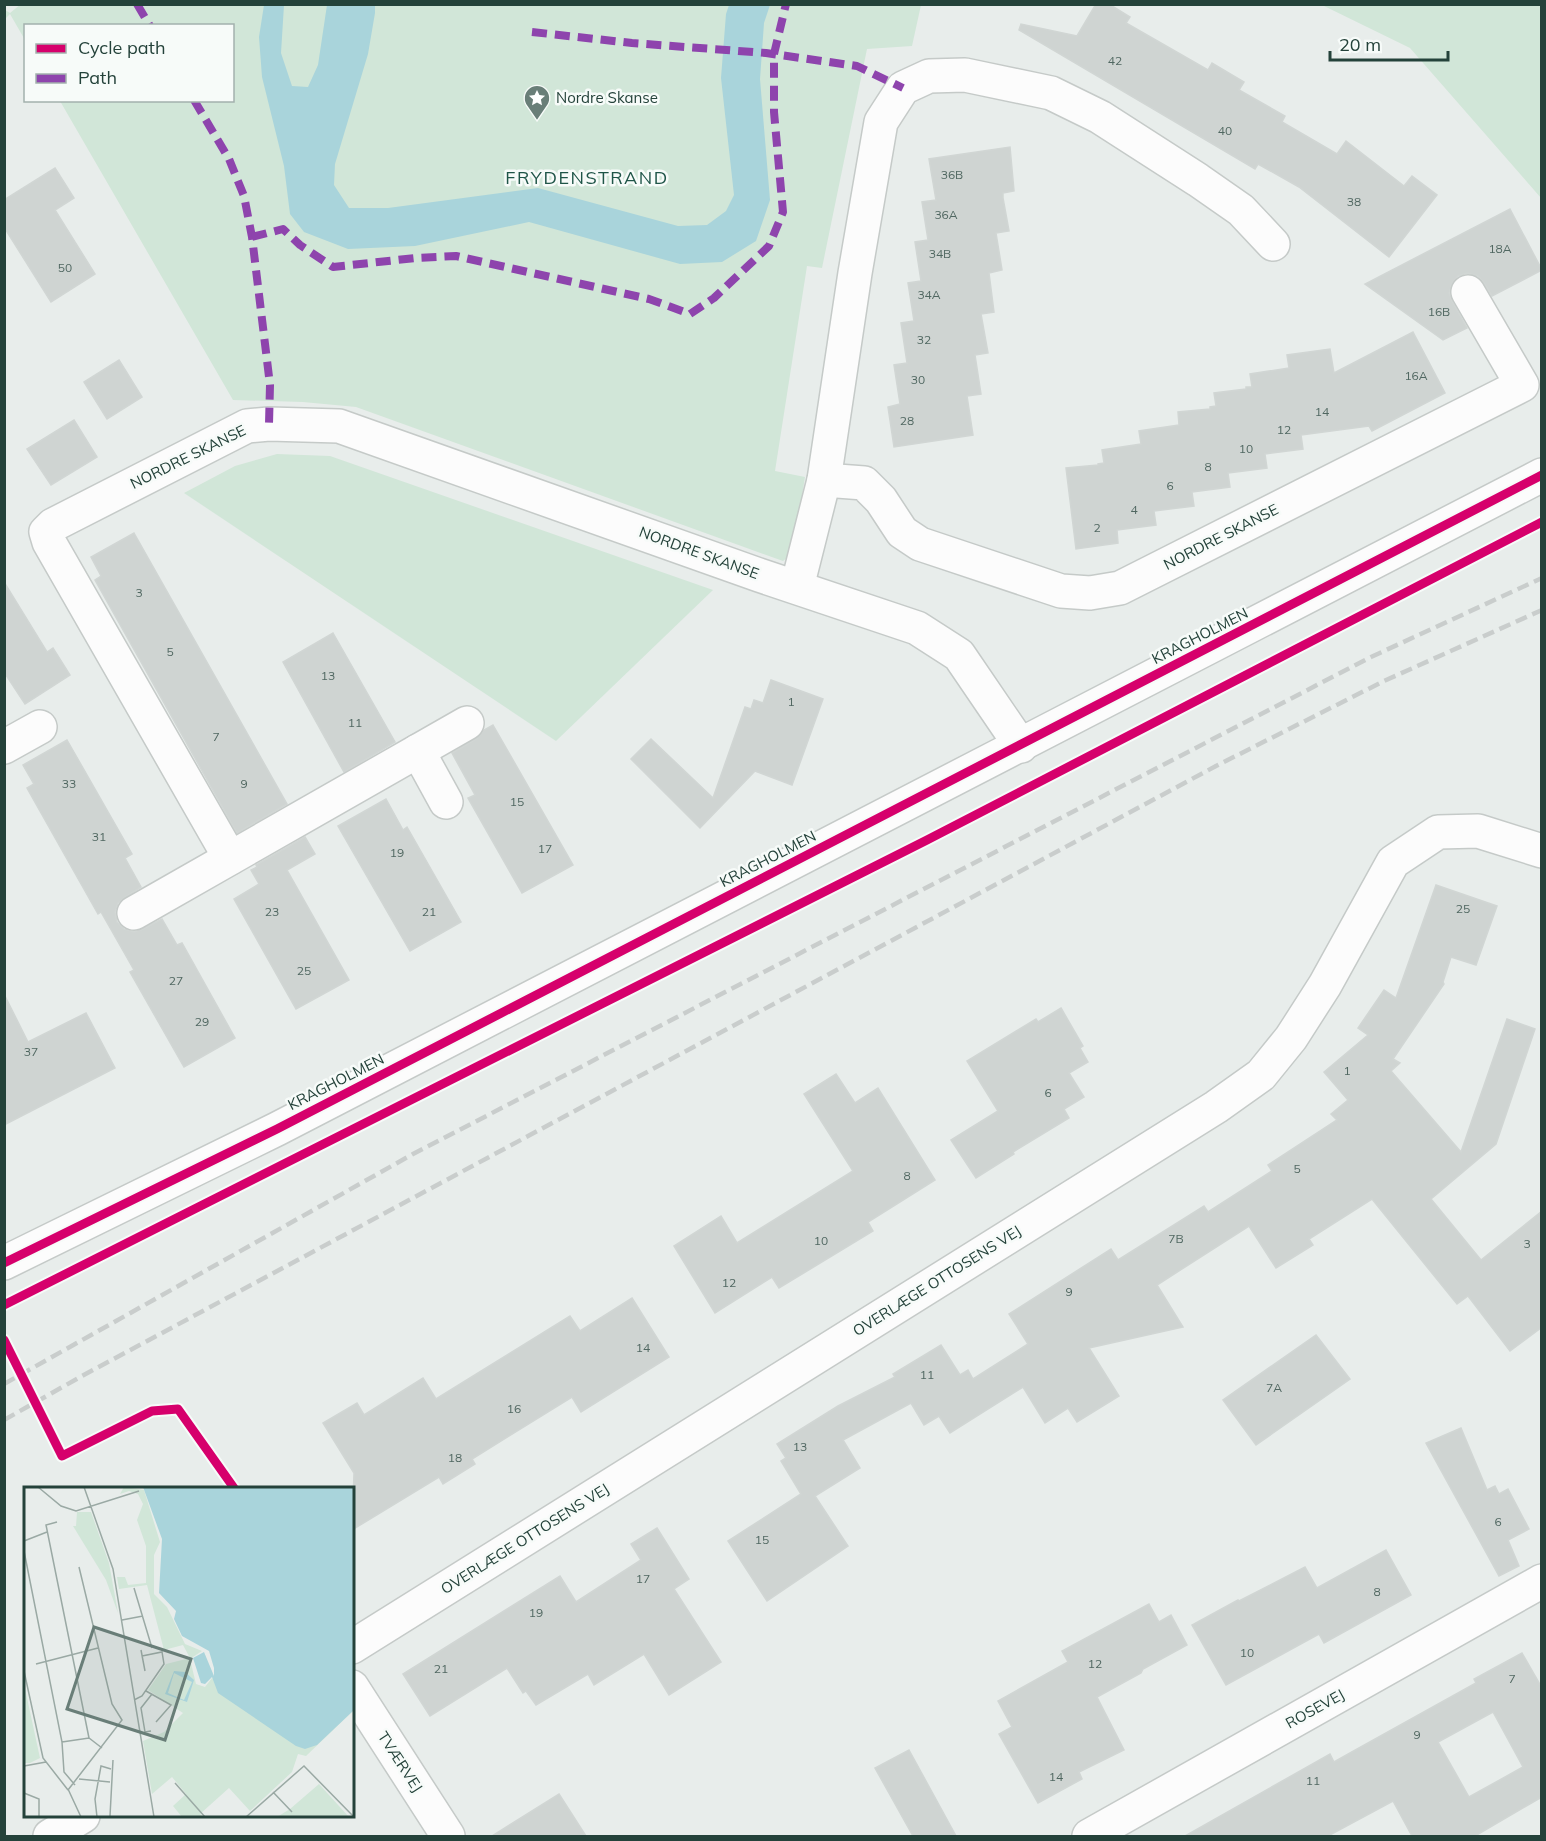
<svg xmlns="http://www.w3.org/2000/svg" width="1546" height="1841" viewBox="0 0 1546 1841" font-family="Mulish,sans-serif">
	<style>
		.green { fill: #d1e6d8 }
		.water { fill: #a9d4db }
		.building { fill: #cfd4d2; stroke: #d1d6d4; stroke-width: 1.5; fill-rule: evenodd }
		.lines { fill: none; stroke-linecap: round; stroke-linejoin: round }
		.minor-casing { stroke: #c5cac8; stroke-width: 36 }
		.minor { stroke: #fcfcfc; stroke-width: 33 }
		.rail { stroke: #c9cdcc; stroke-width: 4.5; stroke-dasharray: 12 6; stroke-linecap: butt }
		.quiet { stroke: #8e44ad; stroke-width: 8; stroke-dasharray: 15 8; stroke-linecap: butt }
		.cycleway-casing { stroke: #f7fbf9; stroke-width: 13 }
		.cycleway { stroke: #d6006c; stroke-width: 9 }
		.labels { text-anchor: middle; stroke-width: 5; stroke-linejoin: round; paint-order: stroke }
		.number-label { font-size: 12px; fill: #506761 }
		.poi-label { font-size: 15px; fill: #24423a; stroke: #f7fbf9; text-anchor: start }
		.street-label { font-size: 15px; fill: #24423a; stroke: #f7fbf9 }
		.quarter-label { font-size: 18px; letter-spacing: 1.5px; fill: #1f5548; stroke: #f7fbf9 }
		.inset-road { fill: none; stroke: #9aa9a4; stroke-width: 1.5 }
		.view { fill: #697e78; fill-opacity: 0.15; stroke: #697e78; stroke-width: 3 }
		.inset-edge { fill: none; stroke: #24423a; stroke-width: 3 }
	</style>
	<rect width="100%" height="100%" fill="#e8edeb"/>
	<g class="green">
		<polygon points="21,4 921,5 912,46 867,49 822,268 807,266 775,471 805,477 793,553 783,561 356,407 303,402 233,400 60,101 232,100 232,26 26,26 25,40 10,14 5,19 5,10 10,13"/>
		<polygon points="1322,5 1541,5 1541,198 1410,48"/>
		<polygon points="277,454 330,456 713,590 556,741 184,493 235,466"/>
	</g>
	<polygon class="water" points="264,5 284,5 281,53 292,86 308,87 318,65 327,5 375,5 375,13 368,54 335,164 334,185 349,208 388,208 538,188 678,226 707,225 726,211 734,195 721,78 726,14 729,5 770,5 764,23 760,79 770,200 756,241 722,262 680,264 529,222 415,246 348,249 304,232 290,214 284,166 262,77 259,37"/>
	<g class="building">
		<polygon points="1096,4 1109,4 1130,17 1126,23 1208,70 1212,63 1244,82 1239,90 1285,116 1282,122 1337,154 1346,141 1404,186 1412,176 1437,195 1389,257 1299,187 1258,164 1255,169 1019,30 1021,24 1077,36"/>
		<polygon points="1010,147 1014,191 1003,193 1003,198 1009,231 996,233 1002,270 989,273 994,312 981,314 988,353 975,355 981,394 967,396 973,435 894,447 888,407 900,404 894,365 907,363 901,323 914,321 908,283 921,281 915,242 928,240 922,202 936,200 929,159"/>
		<polygon points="55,168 74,198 55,210 95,274 51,302 4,227 4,200"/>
		<polygon points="1510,209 1542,270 1492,296 1484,283 1478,276 1467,273 1458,276 1452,283 1449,293 1452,301 1467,328 1443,340 1365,284"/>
		<polygon points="1413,332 1445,393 1372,431 1369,426 1301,435 1303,449 1265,454 1267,468 1228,473 1230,487 1192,492 1194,506 1154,511 1156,525 1117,530 1118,543 1076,549 1066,468 1098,465 1098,464 1104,463 1102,450 1141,444 1139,431 1179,425 1178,412 1210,409 1210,407 1216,406 1214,393 1246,389 1246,387 1252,387 1250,374 1289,368 1287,355 1330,349 1334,373"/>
		<polygon points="119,360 142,397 107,419 84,382"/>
		<polygon points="74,420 97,457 51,485 27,449"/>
		<polygon points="134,533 287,804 237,833 95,580 101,576 91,557"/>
		<polygon points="4,582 47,652 53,648 70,675 25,704 4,672"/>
		<polygon points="333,633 395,742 344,772 283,662"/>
		<polygon points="771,680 823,699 792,785 755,771 700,828 631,759 651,739 713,798 745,707 751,709 754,700 763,703"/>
		<polygon points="493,725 573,865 522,893 468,798 475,795 452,753 476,739 484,730"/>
		<polygon points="67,740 132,854 125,858 141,887 125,897 118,903 115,912 117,922 124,929 134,932 143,929 162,919 177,945 182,943 235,1038 184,1067 130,972 134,970 101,912 98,914 27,788 34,784 23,765"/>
		<polygon points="386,799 403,830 407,827 461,922 410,951 338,826"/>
		<polygon points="305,837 315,854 287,870 349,980 296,1009 234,899 259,884 251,870 257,867 256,865"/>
		<polygon points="1436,885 1497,906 1476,965 1451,957 1443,982 1444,984 1393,1059 1400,1063 1391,1071 1461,1152 1507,1019 1535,1029 1496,1144 1431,1199 1481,1260 1542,1211 1542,1327 1510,1351 1468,1296 1457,1304 1372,1199 1309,1239 1313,1245 1276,1268 1249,1226 1157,1285 1183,1327 1089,1348 1119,1396 1077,1422 1068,1408 1045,1423 1023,1387 950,1433 939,1416 924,1425 911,1403 843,1440 860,1468 815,1496 848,1546 767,1601 728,1541 801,1494 781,1461 786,1458 777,1444 838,1406 895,1377 893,1374 941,1345 960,1375 968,1370 973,1379 1028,1344 1009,1314 1111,1249 1118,1260 1204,1206 1208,1212 1272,1171 1268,1165 1337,1120 1331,1114 1348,1100 1324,1072 1368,1035 1358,1028 1384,990 1396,998"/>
		<polygon points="4,994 28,1042 86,1013 115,1068 4,1125"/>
		<polygon points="1061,1008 1083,1046 1080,1048 1088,1062 1069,1073 1084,1097 1064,1109 1069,1118 1013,1152 1014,1154 976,1178 951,1140 998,1111 967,1061 1036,1019 1038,1022"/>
		<polygon points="836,1074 855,1103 878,1088 935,1180 868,1222 873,1231 779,1288 772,1277 715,1313 674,1246 721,1216 737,1243 853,1171 804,1094"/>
		<polygon points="632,1298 669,1357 581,1412 572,1397 472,1459 475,1464 443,1484 439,1477 352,1530 354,1473 323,1423 357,1403 364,1415 423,1378 436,1399 570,1316 580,1331"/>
		<polygon points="1316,1335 1350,1379 1256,1445 1223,1400"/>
		<polygon points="1461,1428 1487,1490 1495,1486 1499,1494 1508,1489 1529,1529 1508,1540 1519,1566 1499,1576 1426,1443"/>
		<polygon points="657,1528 689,1579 674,1589 721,1662 669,1695 644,1654 594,1685 588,1674 536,1705 526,1691 523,1693 507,1668 430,1716 403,1674 560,1576 576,1602 641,1560 631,1544"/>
		<polygon points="1386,1550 1411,1595 1324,1643 1319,1634 1226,1685 1192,1625 1238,1600 1239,1601 1305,1567 1317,1588"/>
		<polygon points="1149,1604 1159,1622 1171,1615 1187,1645 1143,1669 1141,1673 1097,1697 1124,1750 1079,1772 1082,1779 1038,1803 999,1734 1012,1727 998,1701 1068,1662 1062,1651"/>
		<path d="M1522 1653 1542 1688V1801L1540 1798 1475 1836H1412L1393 1801 1328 1836H1185L1330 1754 1334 1762 1350 1753 1476 1683 1474 1679ZM1493 1712 1523 1767 1469 1797 1438 1742Z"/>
		<polygon points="909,1750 956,1836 913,1836 875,1768"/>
		<polygon points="559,1794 586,1836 492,1836"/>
	</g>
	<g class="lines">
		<g class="minor-casing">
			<g id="minor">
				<polyline points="824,480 864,483 881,500 902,532 920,544 1061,591 1090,593 1120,588 1522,385 1468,292"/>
				<polyline points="797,587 824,480 855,273 881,122 903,88 929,76 965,75 1051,93 1100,117 1198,180 1241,210 1273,244"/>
				<polyline points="4,747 40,727"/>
				<polyline points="418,751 446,802"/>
				<polyline points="230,858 49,542 46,532 53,525 247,426 269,424 339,426 759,575 917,628 959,655 1021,746"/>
				<polyline points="134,913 467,723"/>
				<polyline points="4,1263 277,1129 1542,475"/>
				<polyline points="352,1647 1216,1107 1261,1075 1291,1038 1325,985 1393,862 1438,832 1478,831 1542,851"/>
				<polyline points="352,1687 448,1836"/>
				<polyline points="50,1836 83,1816"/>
				<polyline points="1089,1836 1542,1581"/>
			</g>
		</g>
		<use href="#minor" class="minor"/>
		<g class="rail">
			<polyline points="4,1384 413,1154 1371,657 1542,578"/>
			<polyline points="4,1420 82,1376 1216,766 1384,681 1542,610"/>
		</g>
		<g class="quiet">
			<polyline points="137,4 150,26"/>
			<polyline points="532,32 632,43 766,53 857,66 903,88"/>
			<polyline points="194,100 229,159 244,196 252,237 270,385 269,424"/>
			<polyline points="252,237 283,229 300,245 333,267 415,258 456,256 649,299 690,314 714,298 769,246 783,212 774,112 774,54 786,4"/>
		</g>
		<g class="cycleway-casing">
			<g id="cycleway">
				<polyline points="4,1263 277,1129 1542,475"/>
				<polyline points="4,1305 927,840 1542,522"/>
				<polyline points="4,1340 62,1456 152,1411 178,1409 234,1488"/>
			</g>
		</g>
		<use href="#cycleway" class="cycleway"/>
	</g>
	<defs>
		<g id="sight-pin" transform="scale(1.35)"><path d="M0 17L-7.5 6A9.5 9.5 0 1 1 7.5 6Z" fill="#697e78" stroke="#f7fbf9"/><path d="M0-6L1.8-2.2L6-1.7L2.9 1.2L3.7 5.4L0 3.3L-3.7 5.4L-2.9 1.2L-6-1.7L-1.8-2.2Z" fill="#fff"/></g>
	</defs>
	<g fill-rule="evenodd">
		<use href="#sight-pin" x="537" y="98"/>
	</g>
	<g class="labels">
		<g class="number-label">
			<text x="1115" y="65">42</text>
			<text x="1225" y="135">40</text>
			<text x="952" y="179">36B</text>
			<text x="1354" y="206">38</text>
			<text x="946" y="219">36A</text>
			<text x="1500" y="253">18A</text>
			<text x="940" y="258">34B</text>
			<text x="65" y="272">50</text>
			<text x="929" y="299">34A</text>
			<text x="1439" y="316">16B</text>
			<text x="924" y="344">32</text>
			<text x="1416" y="380">16A</text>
			<text x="918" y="384">30</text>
			<text x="1322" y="416">14</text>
			<text x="907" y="425">28</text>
			<text x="1284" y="434">12</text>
			<text x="1246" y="453">10</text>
			<text x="1208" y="471">8</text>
			<text x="1170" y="490">6</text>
			<text x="1134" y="514">4</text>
			<text x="1097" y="532">2</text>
			<text x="139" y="597">3</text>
			<text x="170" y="656">5</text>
			<text x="328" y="680">13</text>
			<text x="791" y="706">1</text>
			<text x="355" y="727">11</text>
			<text x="216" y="741">7</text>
			<text x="69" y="788">33</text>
			<text x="244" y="788">9</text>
			<text x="517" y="806">15</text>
			<text x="99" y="841">31</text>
			<text x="545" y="853">17</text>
			<text x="397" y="857">19</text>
			<text x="1463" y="913">25</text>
			<text x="272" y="916">23</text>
			<text x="429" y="916">21</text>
			<text x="304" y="975">25</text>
			<text x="176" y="985">27</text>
			<text x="202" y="1026">29</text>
			<text x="31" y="1056">37</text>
			<text x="1347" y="1075">1</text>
			<text x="1048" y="1097">6</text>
			<text x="1297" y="1173">5</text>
			<text x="907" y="1180">8</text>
			<text x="1176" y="1243">7B</text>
			<text x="821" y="1245">10</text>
			<text x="1527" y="1248">3</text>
			<text x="729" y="1287">12</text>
			<text x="1069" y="1296">9</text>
			<text x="643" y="1352">14</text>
			<text x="927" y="1379">11</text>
			<text x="1274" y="1392">7A</text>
			<text x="514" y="1413">16</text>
			<text x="800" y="1451">13</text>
			<text x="455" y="1462">18</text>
			<text x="1498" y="1526">6</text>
			<text x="762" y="1544">15</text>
			<text x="643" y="1583">17</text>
			<text x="1377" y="1596">8</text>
			<text x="536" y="1617">19</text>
			<text x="1247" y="1657">10</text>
			<text x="1095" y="1668">12</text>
			<text x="441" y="1673">21</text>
			<text x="1512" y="1683">7</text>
			<text x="1417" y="1739">9</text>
			<text x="1056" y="1781">14</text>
			<text x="1313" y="1785">11</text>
		</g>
		<g class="poi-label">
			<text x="556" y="103">Nordre Skanse</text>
		</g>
		<g class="street-label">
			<text transform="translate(188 457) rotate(-26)" y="5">NORDRE SKANSE</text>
			<text transform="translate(1221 537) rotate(-27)" y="5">NORDRE SKANSE</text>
			<text transform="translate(699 553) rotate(20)" y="5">NORDRE SKANSE</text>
			<text transform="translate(1200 636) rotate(-27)" y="5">KRAGHOLMEN</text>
			<text transform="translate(768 859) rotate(-27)" y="5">KRAGHOLMEN</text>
			<text transform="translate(336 1082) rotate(-27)" y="5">KRAGHOLMEN</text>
			<text transform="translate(937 1281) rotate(-32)" y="5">OVERLÆGE OTTOSENS VEJ</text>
			<text transform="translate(525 1539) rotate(-32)" y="5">OVERLÆGE OTTOSENS VEJ</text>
			<text transform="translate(1315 1709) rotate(-29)" y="5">ROSEVEJ</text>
			<text transform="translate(400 1762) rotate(57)" y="5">TVÆRVEJ</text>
		</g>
		<g class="quarter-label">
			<text x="587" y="184">FRYDENSTRAND</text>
		</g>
	</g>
	<g transform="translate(24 1487)">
		<rect width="330" height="330" fill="#e8edeb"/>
		<path d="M100 0 120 3 136 55 130 68V107L143 120 161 157 178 164 166 172 172 197 181 200 188 191 193 195 189 156 170 141 330 223 282 269 274 267 268 285 226 324 205 301 176 327 179 330H158L149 319 162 307 148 290 128 307 119 254 140 245 159 226 124 203 142 177 166 171 159 158 140 163 123 98 95 102 93 90H101L104 98 122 96V59L113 33 119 17 114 7 105 4 96 7ZM53 25H67L85 76 94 126 82 93 49 39H52ZM0 197 16 271 6 276H0ZM295 297 325 330H253L266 322Z" fill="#d1e6d8"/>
		<path d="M119 0H330V223L293 258 281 262 272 259 194 206 188 190 181 197 177 196 169 171 180 165 190 189V181L185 164 158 149 150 132 152 124 135 106 138 52ZM150 184 161 185 170 193 163 215 141 207ZM150 186 168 195 160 213 144 206Z" fill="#a9d4db" fill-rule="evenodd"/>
		<path class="inset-road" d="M14 0 37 19 52 24 115 4M60 0 89 82 130 330M33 35 22 38 65 251M0 54 23 45M0 64 38 255 40 285 51 298M110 101 128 161M98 133 119 129M117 163 121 184M12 177 74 161M0 184 19 271 44 303M122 204 147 218 132 235M110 213 118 209 140 177 138 165 118 169M127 244 121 245 117 221 128 207M38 255 65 251 78 261M0 279 22 275M55 292 86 295M151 296 181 330M44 302 57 330M44 303 98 233 88 217 55 80M249 305 268 325M0 306 15 312V330M86 329 89 273M73 330 71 312 77 279 87 282M222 330 280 279 330 330"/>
		<path class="view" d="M70 140 167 172 141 253 43 222Z"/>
		<rect width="330" height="330" class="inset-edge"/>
	</g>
	<rect width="1546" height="1841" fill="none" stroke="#24423a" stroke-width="12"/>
	<rect x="24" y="24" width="210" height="78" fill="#f7fbf9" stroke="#a3b1ad" stroke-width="1.5"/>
	<rect x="36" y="44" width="30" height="9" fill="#d6006c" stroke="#a3b1ad" stroke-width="1.5"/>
	<text x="78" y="54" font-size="18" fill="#24423a">Cycle path</text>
	<rect x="36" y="74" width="30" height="9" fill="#8e44ad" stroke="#a3b1ad" stroke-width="1.5"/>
	<text x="78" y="84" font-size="18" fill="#24423a">Path</text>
	<path d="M1330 51v9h118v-9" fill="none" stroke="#24423a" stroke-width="3"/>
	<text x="1339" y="51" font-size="18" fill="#24423a" stroke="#f7fbf9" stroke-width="4.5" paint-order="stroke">20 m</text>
</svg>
